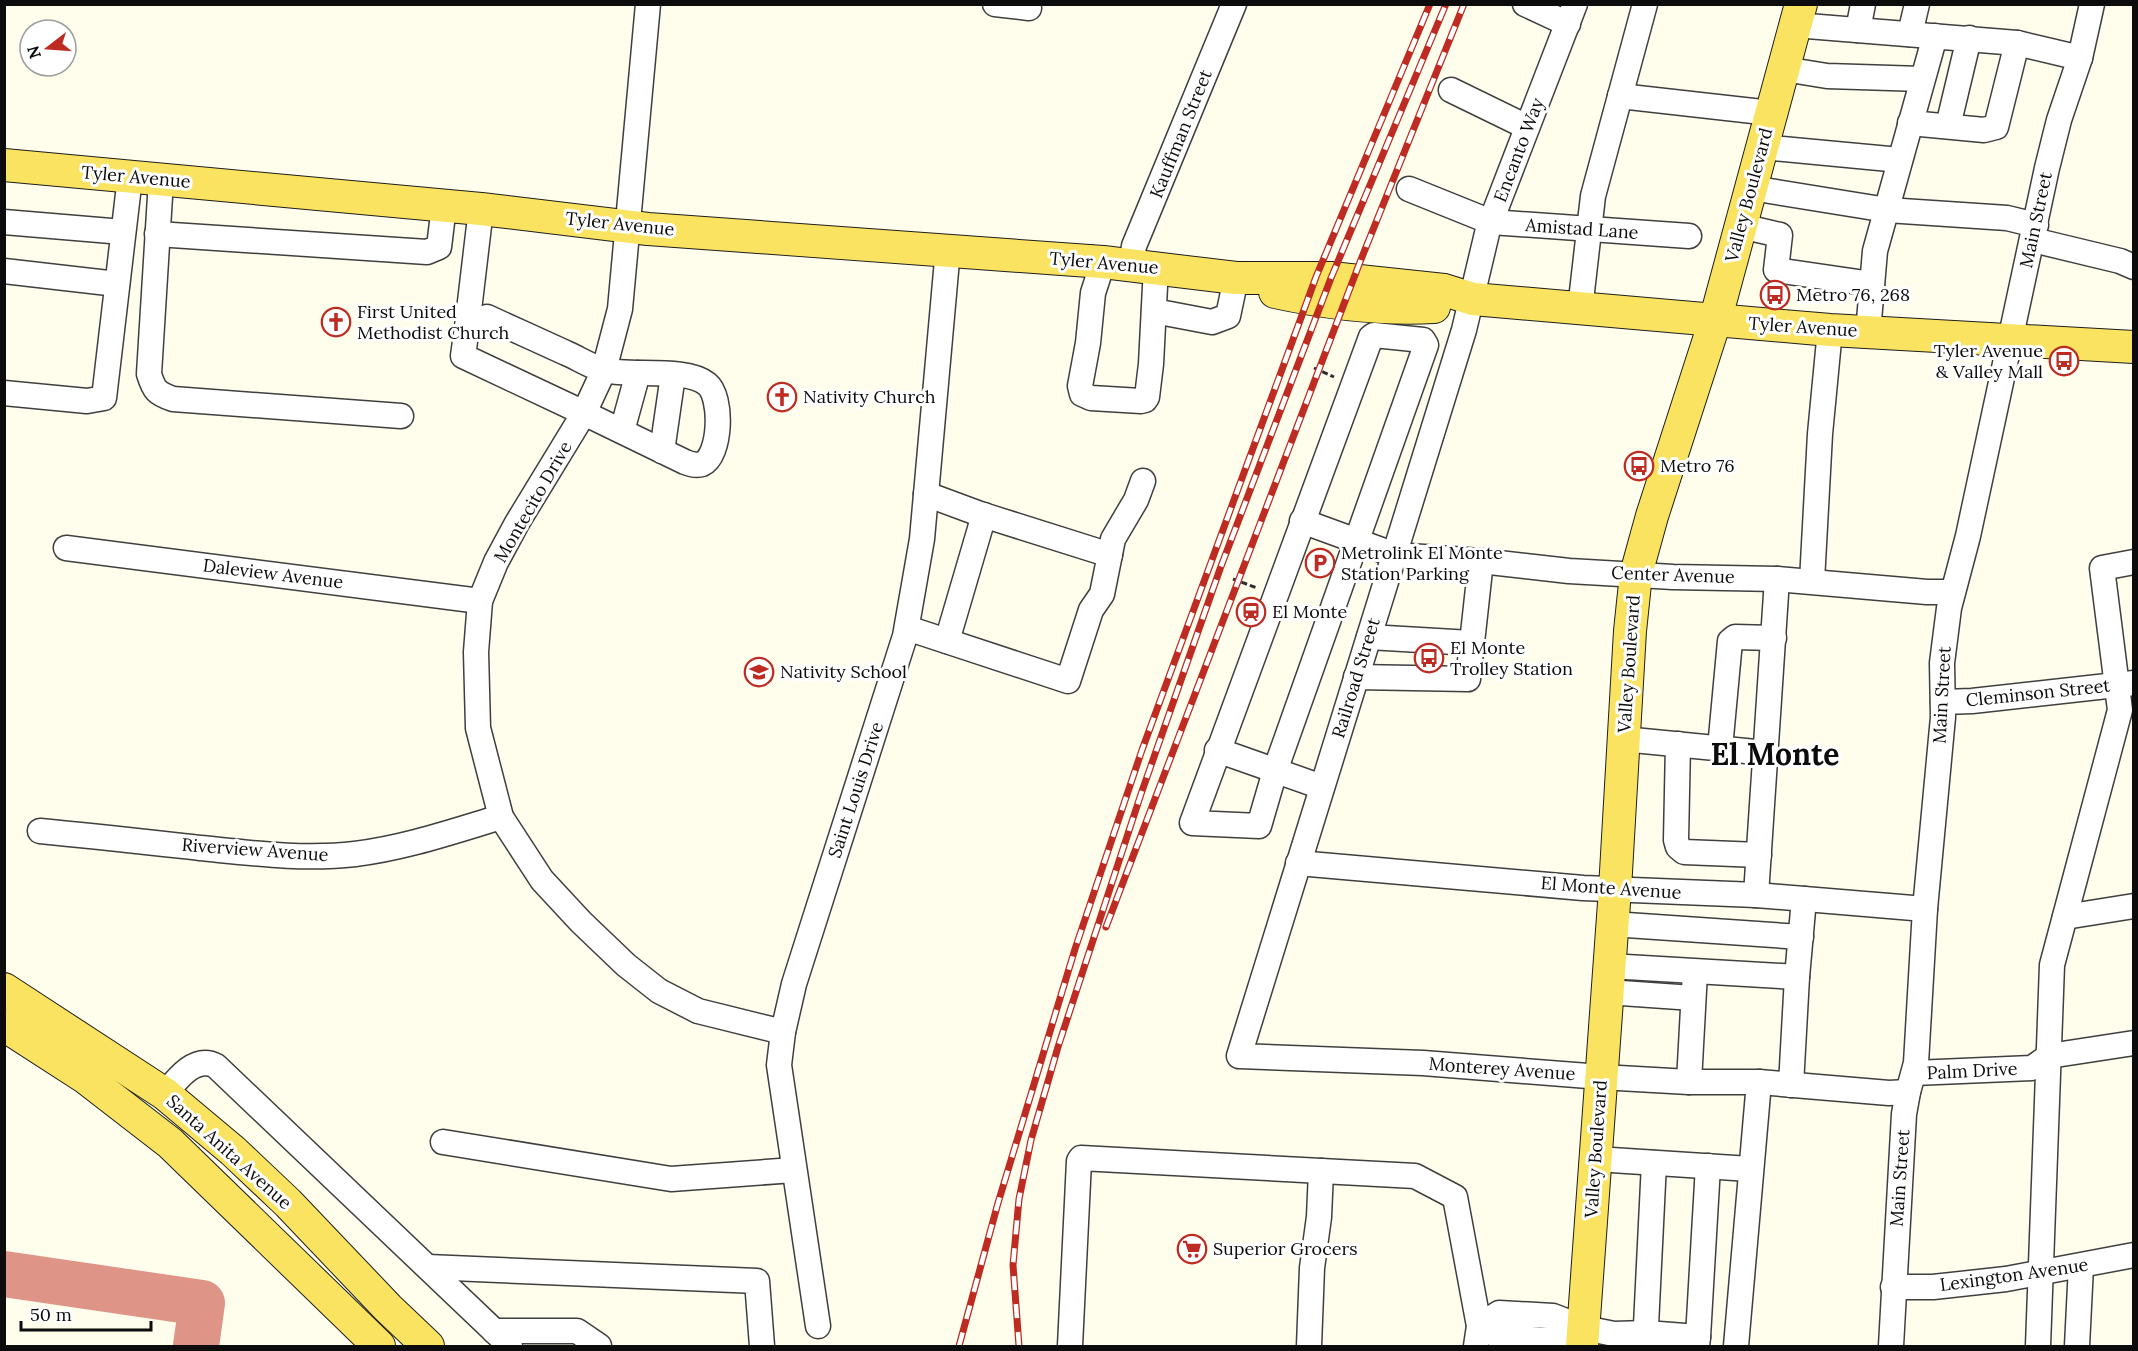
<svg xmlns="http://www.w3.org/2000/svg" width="2138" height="1351" viewBox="0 0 2138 1351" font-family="Lora,serif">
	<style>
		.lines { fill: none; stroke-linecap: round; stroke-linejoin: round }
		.taxiway { stroke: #de9487; stroke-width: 46 }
		.minor-casing { stroke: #3f3f3f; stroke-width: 27 }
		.major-casing { stroke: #1d1d1d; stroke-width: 34 }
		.path { stroke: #2e2e2e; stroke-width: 3; stroke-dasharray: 6 3; stroke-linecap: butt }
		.minor { stroke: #fff; stroke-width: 24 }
		.major { stroke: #fae361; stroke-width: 32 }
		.rail-casing { stroke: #bd2b23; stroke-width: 7 }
		.rail { stroke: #fff; stroke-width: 4.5; stroke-dasharray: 14; stroke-linecap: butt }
		.labels { text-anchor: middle; stroke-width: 6; stroke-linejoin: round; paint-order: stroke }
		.street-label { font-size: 18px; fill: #0c0c0c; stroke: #fff }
		.poi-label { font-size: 18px; fill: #0c0c0c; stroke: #fff; text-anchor: start }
		.town-label { font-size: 30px; font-weight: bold; fill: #0c0c0c; stroke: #fff }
	</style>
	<rect width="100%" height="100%" fill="#fffdeb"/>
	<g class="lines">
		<polyline class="taxiway" points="4,1274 202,1303 196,1346"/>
		<g class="minor-casing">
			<g id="minor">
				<polyline points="648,4 620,309 604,370 584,413 517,523 496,562 480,601 476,652 478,728 501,817 542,880 581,922 626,965 659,991 698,1011 783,1032"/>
				<polyline points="995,4 1029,8"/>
				<polyline points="1525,4 1568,24"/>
				<polyline points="1575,4 1488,229 1464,330 1239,1056 1423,1063 1601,1077 1689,1082 1759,1082 1889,1093 1908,1092"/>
				<polyline points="1795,25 2017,43 2080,58"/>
				<polyline points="1858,30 1863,4"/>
				<polyline points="1910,34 1917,4"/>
				<polyline points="1784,69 1827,76 1922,79"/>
				<polyline points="1451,90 1527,127"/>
				<polyline points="1620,96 1771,113"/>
				<polyline points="1910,123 1984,130 1996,127 2017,43"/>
				<polyline points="1948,126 1969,38"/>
				<polyline points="1762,147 1900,160"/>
				<path d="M161 180 149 374C154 390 156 393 173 399L401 416"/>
				<polyline points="1751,188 1887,210 2007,218 2036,225"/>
				<polyline points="1409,189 1491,222 1689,236"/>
				<polyline points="4,222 123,232"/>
				<polyline points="1741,226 1780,235 1776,270 1872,284"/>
				<polyline points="157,234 427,252 439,247 444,206"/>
				<polyline points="2033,240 2120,261 2134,267"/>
				<polyline points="1103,262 1093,293 1088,343 1080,386 1082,394 1091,398 1141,401 1145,400 1147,397 1151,364 1156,267"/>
				<polyline points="1131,265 1134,246 1234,4"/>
				<polyline points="4,271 117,284"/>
				<polyline points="1580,309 1593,196 1645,4"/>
				<polyline points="1154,311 1212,322 1228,316 1236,278"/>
				<path d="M487 317C513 329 540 341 566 353 578 358 591 367 604 370 630 377 686 367 707 384 723 397 721 456 702 464 696 466 690 464 685 462L584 413 463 356 467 327Z"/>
				<polyline points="467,327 481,209"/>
				<polyline points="1868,332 1875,251 1935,36"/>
				<polygon points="1374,335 1423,340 1426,345 1275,771 1259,826 1192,823 1371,337"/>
				<polyline points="4,393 87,401 104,398 130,177"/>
				<polyline points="622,431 638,373"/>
				<polyline points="662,451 673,375"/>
				<polyline points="926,494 980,514 1110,555"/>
				<polyline points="1302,521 1395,555 1481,561 1569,571 1673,577 1777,579 1927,592 1952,592"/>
				<polyline points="66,548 480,601"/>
				<polyline points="1812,581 1820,434 1830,330"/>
				<polyline points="907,628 1068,681 1091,610 1102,594 1113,539 1136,500 1143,481"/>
				<polyline points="1369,637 1471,643"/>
				<polyline points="947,641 984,515"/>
				<polyline points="1356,677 1468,679 1481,561"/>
				<polyline points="1943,702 1972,701 2134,683"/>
				<polyline points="1623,739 1766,753"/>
				<polyline points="1678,744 1676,840 1678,847 1684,852 1759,855"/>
				<polyline points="1720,748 1730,641 1735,637 1774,638"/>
				<polyline points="1217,750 1322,787"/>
				<path d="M40 831C93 836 146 842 200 848 251 853 303 860 355 854 405 848 454 831 501 817"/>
				<polyline points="1298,863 1583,888 1756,895 1925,909"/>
				<polyline points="1756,895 1777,579"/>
				<polyline points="2065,917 2134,906"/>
				<polyline points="1612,924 1801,937"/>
				<polyline points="1609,966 1797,977"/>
				<polyline points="1607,992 1693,998"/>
				<polyline points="1914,1073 2032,1068 2049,1056 2134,1043"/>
				<polyline points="1689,1082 1695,972"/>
				<polyline points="1791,1085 1797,977 1804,899"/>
				<path d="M165 1094C177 1079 195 1055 216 1066L510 1346"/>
				<polyline points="443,1142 671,1179 794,1170"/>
				<polyline points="1596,1159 1750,1169"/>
				<polyline points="428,1267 757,1281 762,1346"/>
				<polyline points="1893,1287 1933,1287 2006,1279 2134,1255"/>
				<polygon points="1499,1313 1553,1316 1584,1328 1551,1339 1542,1340 1498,1336 1479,1326"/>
				<polyline points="818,1326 779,1065 783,1032 794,984 905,636 922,539 948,249"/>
				<polyline points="1584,1328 1614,1334 1646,1333 1698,1337 1697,1346"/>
				<polyline points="494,1331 577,1331 599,1346"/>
				<polyline points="1698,1337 1708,1166"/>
				<polyline points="1070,1346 1079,1161 1081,1158 1415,1176 1455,1197 1479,1326 1476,1346"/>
				<polyline points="1309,1346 1312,1268 1319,1217 1321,1171"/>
				<polyline points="1645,1346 1654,1163"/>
				<polyline points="1736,1346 1759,1082"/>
				<polyline points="1891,1346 1904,1114 1908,1092 1916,1063 1925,909 1943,717 1942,663 1949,608 1968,536 2047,168 2059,120 2080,58 2092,4"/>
				<polyline points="2038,1346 2052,965 2120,710 2102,568 2134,562"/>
				<polyline points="2077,1346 2081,1266"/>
			</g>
		</g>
		<g class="major-casing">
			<g id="major">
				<polyline points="4,165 481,209 648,229 1103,262 1236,278 1331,278 1444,290 1473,299 1830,330 2134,347"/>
				<path d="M1275 292C1326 303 1381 310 1434 307"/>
				<polyline points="4,989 165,1094 233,1151 288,1203 388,1308 428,1346"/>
				<polyline points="4,1025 86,1078 170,1143 379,1346"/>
				<polyline points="1582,1346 1615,889 1630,631 1636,574 1652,516 1715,321 1801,4"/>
			</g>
		</g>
		<g class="path">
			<polyline points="1314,368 1334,377"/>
			<polyline points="1233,579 1257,588"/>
		</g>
		<use href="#minor" class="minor"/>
		<use href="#major" class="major"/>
		<g class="rail-casing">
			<g id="rail">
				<polyline points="1106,927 1360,262 1464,4"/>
				<polyline points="959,1346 998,1203 1075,949 1142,750 1316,277 1430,4"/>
				<polyline points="1019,1346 1013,1265 1019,1199 1031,1140 1058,1047 1141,794 1220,569 1331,278 1446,4"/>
			</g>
		</g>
		<use href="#rail" class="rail"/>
	</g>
	<defs>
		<g id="bus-ring" transform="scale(1.5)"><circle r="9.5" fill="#fff" stroke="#bd2b23" stroke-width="1.5"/><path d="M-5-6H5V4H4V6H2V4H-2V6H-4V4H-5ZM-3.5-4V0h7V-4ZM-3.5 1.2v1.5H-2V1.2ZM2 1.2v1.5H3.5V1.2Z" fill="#bd2b23"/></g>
		<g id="church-ring" transform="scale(1.5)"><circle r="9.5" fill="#fff" stroke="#bd2b23" stroke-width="1.5"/><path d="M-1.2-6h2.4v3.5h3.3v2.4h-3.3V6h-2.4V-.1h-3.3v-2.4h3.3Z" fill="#bd2b23"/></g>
		<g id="parking-ring" transform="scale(1.5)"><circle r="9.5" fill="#fff" stroke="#bd2b23" stroke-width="1.5"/><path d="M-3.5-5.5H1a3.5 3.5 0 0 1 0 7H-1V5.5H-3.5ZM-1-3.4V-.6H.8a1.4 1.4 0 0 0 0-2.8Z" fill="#bd2b23"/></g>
		<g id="station-ring" transform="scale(1.5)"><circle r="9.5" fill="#fff" stroke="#bd2b23" stroke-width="1.5"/><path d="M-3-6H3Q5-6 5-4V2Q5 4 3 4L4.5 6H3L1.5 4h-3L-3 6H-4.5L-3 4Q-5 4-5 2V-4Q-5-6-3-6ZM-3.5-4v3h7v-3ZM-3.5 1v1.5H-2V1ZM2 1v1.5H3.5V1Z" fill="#bd2b23"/></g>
		<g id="school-ring" transform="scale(1.5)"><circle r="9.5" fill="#fff" stroke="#bd2b23" stroke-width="1.5"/><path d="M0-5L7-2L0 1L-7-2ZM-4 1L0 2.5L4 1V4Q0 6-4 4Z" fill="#bd2b23"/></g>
		<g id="supermarket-ring" transform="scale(1.5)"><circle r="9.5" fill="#fff" stroke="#bd2b23" stroke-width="1.5"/><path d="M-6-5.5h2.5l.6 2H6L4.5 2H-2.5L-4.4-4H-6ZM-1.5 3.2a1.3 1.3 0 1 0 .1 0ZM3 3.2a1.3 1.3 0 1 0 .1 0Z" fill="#bd2b23"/></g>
	</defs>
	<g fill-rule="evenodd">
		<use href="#bus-ring" x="1775" y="295"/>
		<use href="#church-ring" x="336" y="322"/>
		<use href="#bus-ring" x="2064" y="361"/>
		<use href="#church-ring" x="782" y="397"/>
		<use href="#bus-ring" x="1639" y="466"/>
		<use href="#parking-ring" x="1320" y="563"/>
		<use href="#station-ring" x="1251" y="612"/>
		<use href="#bus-ring" x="1429" y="658"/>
		<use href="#school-ring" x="759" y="672"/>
		<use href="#supermarket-ring" x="1192" y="1249"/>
	</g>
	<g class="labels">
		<g class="street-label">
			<text transform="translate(1181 134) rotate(-68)" y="6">Kauffman Street</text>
			<text transform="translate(1519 150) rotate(-69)" y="6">Encanto Way</text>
			<text transform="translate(136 177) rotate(5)" y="6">Tyler Avenue</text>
			<text transform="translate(1749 195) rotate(-75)" y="6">Valley Boulevard</text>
			<text transform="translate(2036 220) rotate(-78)" y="6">Main Street</text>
			<text transform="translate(620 224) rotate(6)" y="6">Tyler Avenue</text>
			<text transform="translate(1582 229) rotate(4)" y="6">Amistad Lane</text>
			<text transform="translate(1104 263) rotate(5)" y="6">Tyler Avenue</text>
			<text transform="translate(1803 327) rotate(4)" y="6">Tyler Avenue</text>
			<text transform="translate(533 502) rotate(-60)" y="6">Montecito Drive</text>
			<text transform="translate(273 574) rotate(7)" y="6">Daleview Avenue</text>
			<text transform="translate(1673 575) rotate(2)" y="6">Center Avenue</text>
			<text transform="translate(1629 664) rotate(-86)" y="6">Valley Boulevard</text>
			<text transform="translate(1356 678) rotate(-73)" y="6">Railroad Street</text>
			<text transform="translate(2038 693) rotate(-6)" y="6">Cleminson Street</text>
			<text transform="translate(1942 695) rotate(-87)" y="6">Main Street</text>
			<text transform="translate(856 790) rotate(-72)" y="6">Saint Louis Drive</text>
			<text transform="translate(255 850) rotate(4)" y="6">Riverview Avenue</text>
			<text transform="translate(1611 888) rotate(4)" y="6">El Monte Avenue</text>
			<text transform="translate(1502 1069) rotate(4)" y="6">Monterey Avenue</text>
			<text transform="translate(1972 1071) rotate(-3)" y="6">Palm Drive</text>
			<text transform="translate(1596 1149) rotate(-86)" y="6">Valley Boulevard</text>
			<text transform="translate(229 1152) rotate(42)" y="6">Santa Anita Avenue</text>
			<text transform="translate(1900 1178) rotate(-86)" y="6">Main Street</text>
			<text transform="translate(2014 1275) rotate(-8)" y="6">Lexington Avenue</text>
		</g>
		<g class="poi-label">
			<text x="1796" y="301">Metro 76, 268</text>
			<text x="357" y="318">First United<tspan x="357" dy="21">Methodist Church</tspan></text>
			<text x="2043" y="357" text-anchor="end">Tyler Avenue<tspan x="2043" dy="21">&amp; Valley Mall</tspan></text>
			<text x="803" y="403">Nativity Church</text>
			<text x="1660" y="472">Metro 76</text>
			<text x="1341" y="559">Metrolink El Monte<tspan x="1341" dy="21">Station Parking</tspan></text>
			<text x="1272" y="618">El Monte</text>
			<text x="1450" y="654">El Monte<tspan x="1450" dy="21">Trolley Station</tspan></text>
			<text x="780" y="678">Nativity School</text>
			<text x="1213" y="1255">Superior Grocers</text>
		</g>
		<g class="town-label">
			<text x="1775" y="765">El Monte</text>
		</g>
	</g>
	<rect width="2138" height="1351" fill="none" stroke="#0c0c0c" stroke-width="12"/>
	<g transform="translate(48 48) rotate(253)"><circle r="28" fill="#ffffff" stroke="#9e9e9e" stroke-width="1.5"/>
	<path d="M0-4.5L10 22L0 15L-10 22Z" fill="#bd2b23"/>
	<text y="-9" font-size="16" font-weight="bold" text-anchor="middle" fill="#0c0c0c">N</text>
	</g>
	<path d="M21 1321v9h130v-9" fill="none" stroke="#0c0c0c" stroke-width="3"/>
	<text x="30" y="1321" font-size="18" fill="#0c0c0c" stroke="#ffffff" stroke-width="4.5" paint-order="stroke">50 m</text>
</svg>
